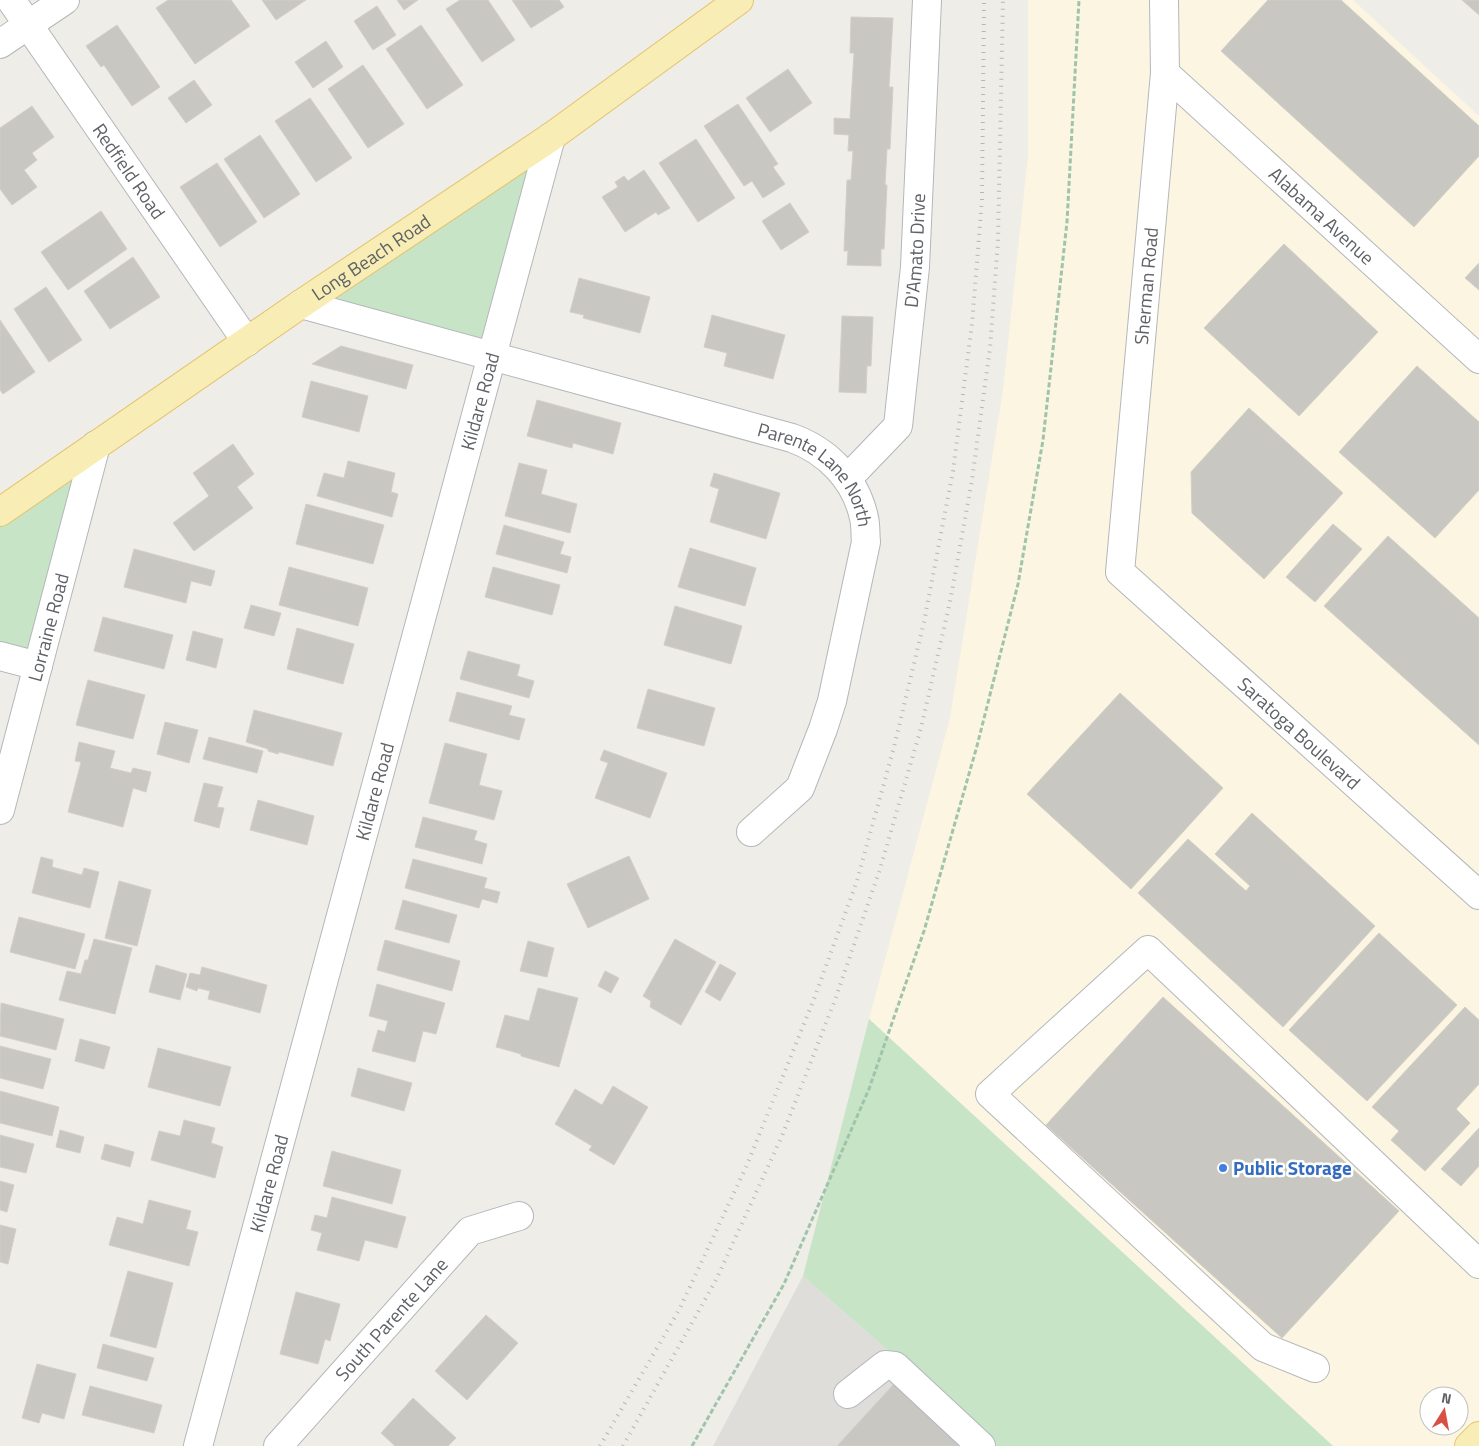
<svg xmlns="http://www.w3.org/2000/svg" width="1479" height="1446" viewBox="0 0 1479 1446" font-family="'Titillium Web',sans-serif">
	<style>
		.commercial { fill: #fbf5e1; fill-rule: evenodd }
		.industrial { fill: #deddd9 }
		.green { fill: #c7e4c7 }
		.building { fill: #c8c7c2; stroke: #d3cfc6 }
		.lines { fill: none; stroke-linecap: round; stroke-linejoin: round }
		.minor-casing { stroke: #b4b7ba; stroke-width: 30 }
		.major-casing { stroke: #e3c36c; stroke-width: 30 }
		.path { stroke: #a0c4ab; stroke-width: 3; stroke-dasharray: 5 2.5; stroke-linecap: butt }
		.minor { stroke: #fff; stroke-width: 28 }
		.major { stroke: #f7edb5; stroke-width: 28 }
		.rail { stroke: #b5b6b6; stroke-width: 4; stroke-dasharray: 1 6; stroke-linecap: butt }
		.shop-dot { fill: #3f7fe0; stroke: #fff; stroke-width: 2 }
		.labels { text-anchor: middle; stroke-width: 5; stroke-linejoin: round; paint-order: stroke }
		.street-label { font-size: 19px; fill: #5f6266; stroke: #fff }
		.shop-label { font-size: 19px; font-weight: bold; fill: #366cbe; stroke: #fff; text-anchor: start }
	</style>
	<rect width="100%" height="100%" fill="#efede7"/>
	<path class="commercial" d="M1028 0H1353L1479 116V1446H1333L869 1019 950 718 1003 390 1028 155ZM1429 1396H1459V1426H1429Z"/>
	<polygon class="industrial" points="803,1276 997,1446 713,1446"/>
	<g class="green">
		<polygon points="537,153 486,347 322,299"/>
		<polygon points="83,465 30,656 0,647 0,523"/>
		<polygon points="869,1019 1333,1446 997,1446 803,1276"/>
	</g>
	<g class="building">
		<polygon points="168,0 231,0 250,26 195,64 156,8"/>
		<polygon points="262,0 306,0 276,20"/>
		<polygon points="397,0 418,0 404,10"/>
		<polygon points="460,0 488,0 515,40 482,62 446,9"/>
		<polygon points="512,0 559,0 564,7 531,28"/>
		<polygon points="1268,0 1341,0 1479,126 1479,156 1414,227 1221,51"/>
		<polygon points="1462,0 1479,0 1479,15"/>
		<polygon points="377,6 396,35 373,50 354,21"/>
		<polygon points="851,17 893,18 889,87 893,87 890,149 887,149 885,185 887,185 884,249 881,249 881,266 847,265 848,251 844,251 847,180 851,180 853,151 848,151 849,135 834,134 834,118 850,119 854,53 850,53"/>
		<polygon points="117,25 160,87 132,106 104,65 101,67 86,46"/>
		<polygon points="421,25 463,85 427,109 386,49"/>
		<polygon points="326,41 343,67 313,88 295,62"/>
		<polygon points="363,65 404,124 368,148 328,89"/>
		<polygon points="788,69 812,103 770,132 746,98"/>
		<polygon points="194,80 212,105 186,123 168,98"/>
		<polygon points="310,98 352,158 316,182 275,121"/>
		<polygon points="738,104 778,164 773,167 785,184 763,198 752,181 744,186 704,126"/>
		<polygon points="32,106 54,137 32,153 37,160 24,170 37,187 12,205 0,189 0,128"/>
		<polygon points="260,135 300,194 264,218 224,159"/>
		<polygon points="696,139 735,198 698,222 659,163"/>
		<polygon points="217,163 257,222 220,247 180,187"/>
		<polygon points="644,170 670,208 658,215 656,212 625,232 602,197 618,187 615,182 624,176 628,181"/>
		<polygon points="790,203 809,232 781,250 762,221"/>
		<polygon points="101,211 127,249 68,290 41,252"/>
		<polygon points="1284,244 1378,332 1299,416 1204,328"/>
		<polygon points="133,257 160,297 110,329 84,291"/>
		<polygon points="1479,263 1479,290 1465,278"/>
		<polygon points="579,278 650,297 640,333 583,318 584,315 570,312"/>
		<polygon points="46,287 82,340 49,362 14,309"/>
		<polygon points="712,315 785,335 773,379 724,366 727,353 704,347"/>
		<polygon points="842,316 873,317 871,366 867,366 866,393 839,392"/>
		<polygon points="0,320 35,372 3,394 0,390"/>
		<polygon points="341,346 413,365 406,389 312,364"/>
		<polygon points="1417,366 1479,422 1479,490 1435,538 1339,452"/>
		<polygon points="311,381 368,396 359,432 302,417"/>
		<polygon points="537,400 621,423 613,454 573,443 572,448 527,436"/>
		<polygon points="1249,408 1343,493 1264,579 1192,513 1191,472"/>
		<polygon points="233,444 254,474 237,487 253,508 194,551 173,523 209,496 193,473"/>
		<polygon points="348,461 395,473 391,492 398,494 392,517 317,496 324,473 344,478"/>
		<polygon points="519,463 547,470 541,494 577,504 570,533 505,516"/>
		<polygon points="714,473 780,493 766,539 710,522 719,489 710,486"/>
		<polygon points="306,504 384,525 373,564 296,544"/>
		<polygon points="1333,524 1362,549 1315,602 1286,577"/>
		<polygon points="504,525 564,542 560,554 571,557 567,573 496,554"/>
		<polygon points="1388,536 1479,618 1479,745 1324,606"/>
		<polygon points="690,548 756,568 745,606 678,587"/>
		<polygon points="134,549 215,571 211,586 191,581 186,603 124,587"/>
		<polygon points="289,567 368,588 358,626 279,605"/>
		<polygon points="493,567 560,585 552,615 485,597"/>
		<polygon points="251,605 281,613 274,636 244,628"/>
		<polygon points="675,606 742,626 731,664 664,645"/>
		<polygon points="103,617 173,635 164,669 94,651"/>
		<polygon points="297,628 354,644 343,684 287,669"/>
		<polygon points="193,631 223,639 216,668 186,660"/>
		<polygon points="468,651 520,665 517,676 534,681 529,698 460,679"/>
		<polygon points="88,680 145,695 133,739 76,725"/>
		<polygon points="648,689 715,708 704,746 637,728"/>
		<polygon points="457,692 512,706 509,715 525,719 519,740 449,721"/>
		<polygon points="1120,693 1223,788 1131,889 1027,794"/>
		<polygon points="254,710 342,733 333,766 279,752 278,754 268,751 268,749 246,742"/>
		<polygon points="165,722 198,730 189,763 157,754"/>
		<polygon points="209,737 263,751 257,773 203,759"/>
		<polygon points="79,742 115,751 110,768 131,773 133,768 151,772 146,792 133,788 123,827 68,812 81,762 75,761"/>
		<polygon points="445,743 487,754 479,785 502,791 494,820 429,803"/>
		<polygon points="604,750 667,773 650,818 595,798 608,763 600,760"/>
		<polygon points="204,783 223,787 217,807 224,808 219,828 194,821"/>
		<polygon points="258,800 314,816 307,845 250,830"/>
		<polygon points="1252,813 1375,926 1283,1027 1138,893 1188,839 1246,891 1250,886 1215,854"/>
		<polygon points="423,817 477,831 474,840 487,844 482,864 415,847"/>
		<polygon points="629,856 649,899 588,928 567,884"/>
		<polygon points="41,857 53,860 52,867 82,875 84,868 99,872 90,908 32,893"/>
		<polygon points="413,859 487,878 484,888 500,892 497,903 482,899 479,908 405,888"/>
		<polygon points="119,881 151,890 137,946 105,938"/>
		<polygon points="403,900 457,915 449,943 395,929"/>
		<polygon points="19,917 85,934 75,969 10,952"/>
		<polygon points="1379,933 1457,1005 1367,1101 1289,1030"/>
		<polygon points="94,939 132,948 115,1014 59,1000 67,971 81,974 85,960 88,960"/>
		<polygon points="675,939 716,962 681,1025 650,1007 651,1001 643,996"/>
		<polygon points="385,940 460,961 452,991 377,970"/>
		<polygon points="528,941 554,948 547,977 520,971"/>
		<polygon points="720,964 736,973 720,1001 705,992"/>
		<polygon points="156,965 187,974 180,1000 149,992"/>
		<polygon points="202,967 267,985 260,1013 208,999 210,991 198,988 197,991 186,987 190,973 200,975"/>
		<polygon points="605,971 619,978 611,993 598,986"/>
		<polygon points="377,984 445,1003 436,1034 423,1031 415,1062 372,1051 378,1030 385,1032 388,1021 369,1016"/>
		<polygon points="538,988 578,998 559,1067 521,1056 521,1054 496,1047 505,1015 529,1021"/>
		<polygon points="1163,997 1399,1211 1282,1338 1046,1125"/>
		<polygon points="1,1003 64,1019 56,1050 0,1036"/>
		<polygon points="1465,1007 1479,1020 1479,1084 1456,1109 1470,1123 1425,1171 1391,1140 1399,1131 1372,1107"/>
		<polygon points="80,1039 110,1047 104,1069 75,1061"/>
		<polygon points="0,1046 51,1059 43,1089 0,1078"/>
		<polygon points="158,1048 231,1067 220,1106 148,1087"/>
		<polygon points="358,1068 412,1083 404,1111 351,1096"/>
		<polygon points="613,1086 648,1107 614,1165 589,1150 592,1146 555,1124 575,1089 602,1105"/>
		<polygon points="0,1091 59,1107 52,1136 0,1123"/>
		<polygon points="184,1120 215,1128 211,1143 223,1147 215,1178 151,1160 159,1131 180,1136"/>
		<polygon points="1479,1128 1479,1166 1461,1186 1441,1169"/>
		<polygon points="60,1130 84,1137 80,1153 56,1147"/>
		<polygon points="0,1135 34,1144 26,1173 0,1167"/>
		<polygon points="105,1144 134,1152 130,1167 101,1159"/>
		<polygon points="332,1151 401,1170 392,1204 323,1186"/>
		<polygon points="0,1181 14,1185 7,1212 0,1210"/>
		<polygon points="332,1197 406,1217 397,1248 365,1240 359,1261 317,1250 322,1233 311,1230 315,1215 327,1218"/>
		<polygon points="149,1200 191,1211 186,1229 198,1232 189,1266 109,1245 117,1217 143,1224"/>
		<polygon points="0,1225 16,1229 8,1264 0,1262"/>
		<polygon points="128,1271 173,1283 156,1348 110,1336"/>
		<polygon points="296,1292 340,1304 330,1341 325,1339 318,1364 280,1354"/>
		<polygon points="486,1315 518,1343 467,1400 435,1371"/>
		<polygon points="103,1344 154,1358 147,1381 97,1368"/>
		<polygon points="37,1364 76,1374 64,1419 42,1413 39,1423 22,1418"/>
		<polygon points="894,1384 962,1446 837,1446"/>
		<polygon points="90,1386 162,1405 154,1433 82,1415"/>
		<polygon points="413,1398 456,1438 448,1446 395,1446 381,1433"/>
	</g>
	<g class="lines">
		<g class="minor-casing">
			<g id="minor">
				<path id="s1" d="M11 0 247 342"/>
				<path id="s2" d="M1164 0 1165 73 1120 572 1479 895"/>
				<polyline points="0,44 65,0"/>
				<path id="s3" d="M1165 73 1479 359"/>
				<path id="s4" d="M301 304 792 438C828 451 856 480 864 518 866 526 865 534 866 542L832 701 823 729 800 788 751 832"/>
				<path id="s5" d="M847 479 898 426 915 267 927 0"/>
				<polyline points="0,656 38,666"/>
				<path id="s6" d="M0 810 96 445"/>
				<polyline points="1315,1368 1263,1347 990,1094 1148,950 1479,1264"/>
				<polyline points="848,1394 885,1365 895,1366 981,1446"/>
				<path id="s7" d="M198 1446 551 137"/>
				<path id="s8" d="M278 1446 470 1231 519 1216"/>
			</g>
		</g>
		<g class="major-casing">
			<g id="major">
				<path id="s9" d="M0 512 301 304 551 137 739 0"/>
				<polyline points="1469,1446 1479,1436"/>
			</g>
		</g>
		<polyline class="path" points="692,1446 784,1284 869,1089 924,931 977,746 1018,584 1043,440 1067,222 1079,0"/>
		<use href="#minor" class="minor"/>
		<use href="#major" class="major"/>
		<g class="rail">
			<polyline points="600,1446 679,1310 747,1165 814,999 857,881 894,747 924,622 953,471 972,324 982,200 984,0"/>
			<polyline points="623,1446 716,1280 782,1136 835,1000 880,869 921,728 950,602 972,480 990,348 998,241 1003,0"/>
		</g>
	</g>
	<circle class="shop-dot" cx="1223" cy="1168" r="5"/>
	<g class="labels">
		<g class="street-label">
			<text dy="7" stroke="none"><textPath href="#s1" startOffset="208">Redfield Road</textPath></text>
			<text dy="7" stroke="none"><textPath href="#s3" startOffset="212">Alabama Avenue</textPath></text>
			<text dy="7" stroke="none"><textPath href="#s5" startOffset="250">D'Amato Drive</textPath></text>
			<text dy="7" stroke="none"><textPath href="#s9" startOffset="450">Long Beach Road</textPath></text>
			<text transform="translate(1146 286) rotate(-85)" y="7">Sherman Road</text>
			<text dy="7" stroke="none"><textPath href="#s7" startOffset="1082">Kildare Road</textPath></text>
			<text dy="7" stroke="none"><textPath href="#s4" startOffset="552">Parente Lane North</textPath></text>
			<text dy="7" stroke="none"><textPath href="#s6" startOffset="189">Lorraine Road</textPath></text>
			<text dy="7" stroke="none"><textPath href="#s2" startOffset="815">Saratoga Boulevard</textPath></text>
			<text dy="7" stroke="none"><textPath href="#s7" startOffset="678">Kildare Road</textPath></text>
			<text dy="7" stroke="none"><textPath href="#s7" startOffset="272">Kildare Road</textPath></text>
			<text dy="7" stroke="none"><textPath href="#s8" startOffset="170">South Parente Lane</textPath></text>
		</g>
		<g class="shop-label">
			<text x="1233" y="1175">Public Storage</text>
		</g>
	</g>
	<g transform="translate(1444 1411) rotate(11)"><circle r="24" fill="#ffffff" stroke="#bfc0c2"/>
	<path d="M0-4L9 19L0 12L-9 19Z" fill="#d85145"/>
	<text y="-8" font-size="14" font-weight="bold" text-anchor="middle" fill="#5f6266">N</text>
	</g>
</svg>
